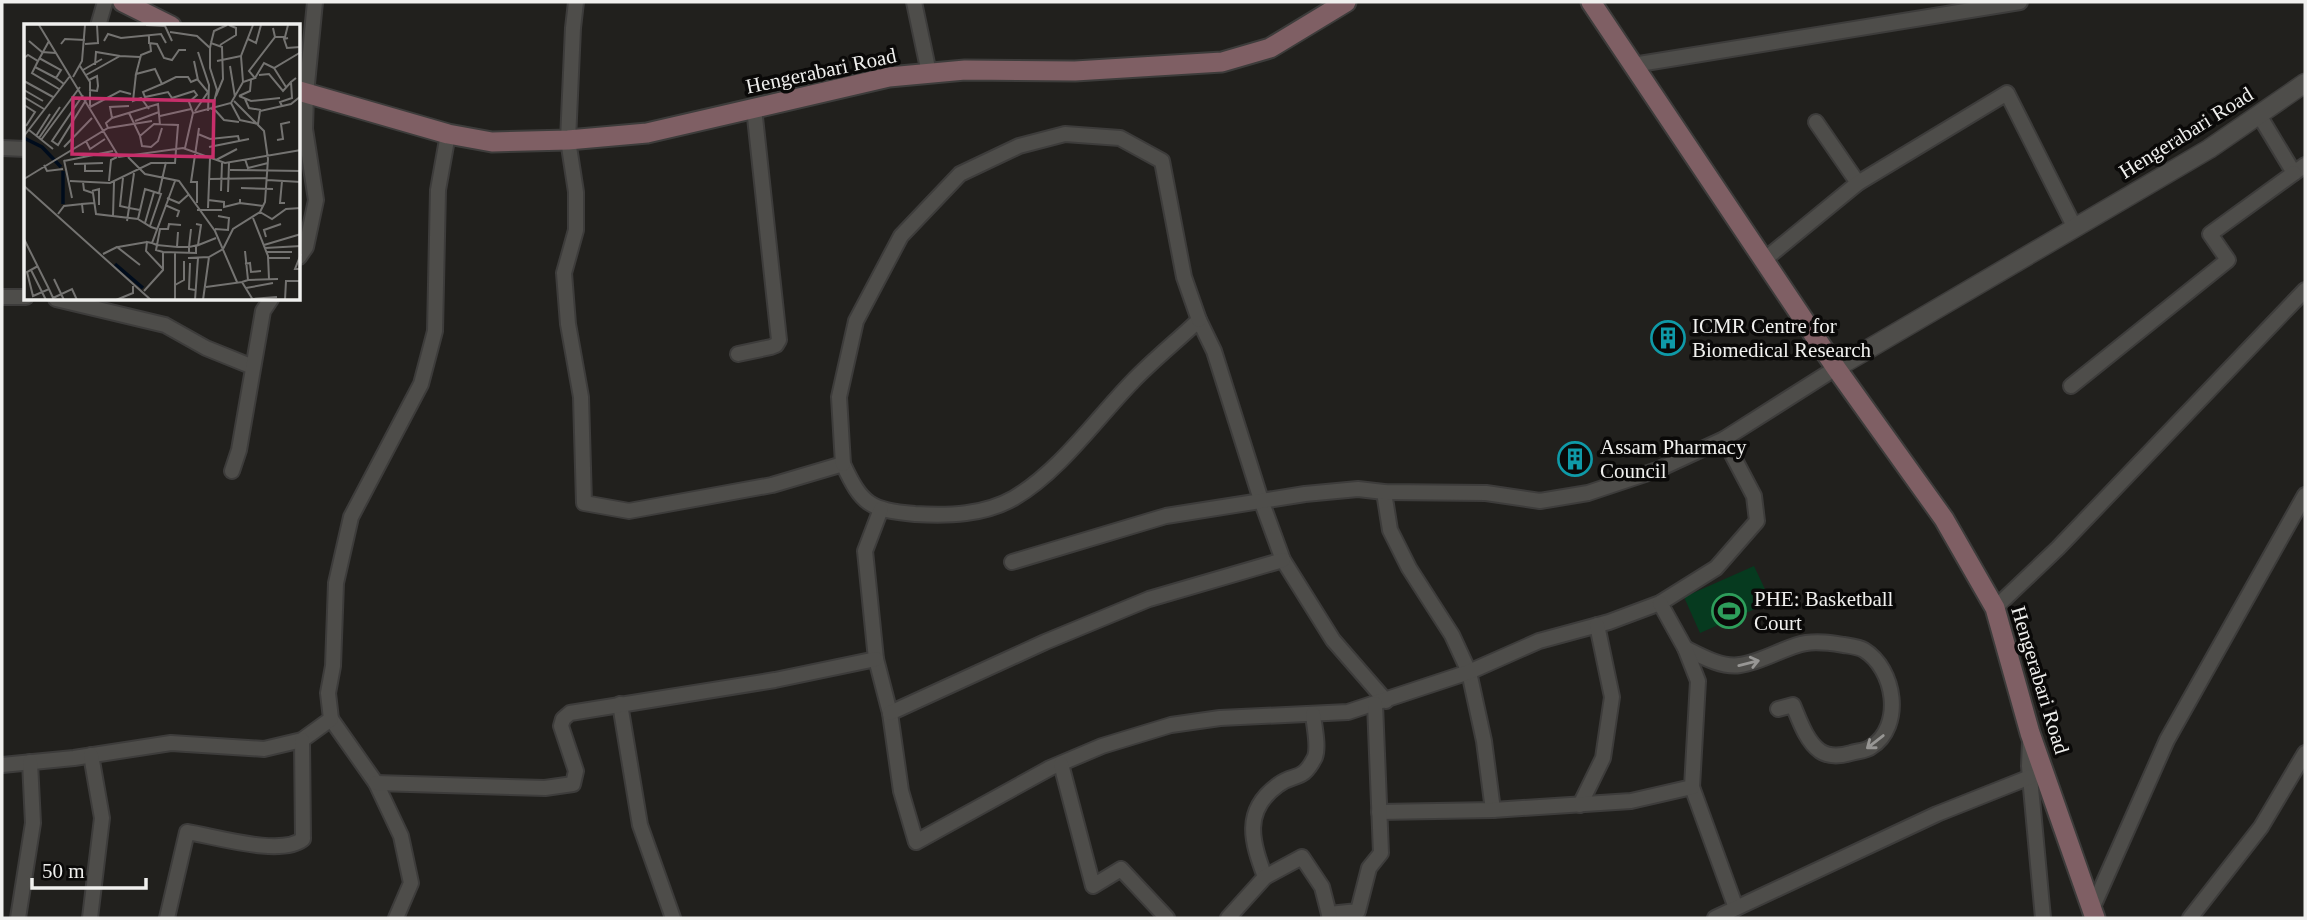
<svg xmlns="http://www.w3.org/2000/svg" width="2307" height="920" viewBox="0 0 2307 920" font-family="'Times New Roman',serif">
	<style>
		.green { fill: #063a1f }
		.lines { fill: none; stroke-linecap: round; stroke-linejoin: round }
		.minor-casing { stroke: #3d3c3b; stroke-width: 18 }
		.tertiary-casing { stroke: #3d3c3b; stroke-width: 21 }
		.secondary-casing { stroke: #3d3c3b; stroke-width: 23 }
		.minor { stroke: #4e4d4a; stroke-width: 14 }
		.tertiary { stroke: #4e4d4a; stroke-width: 18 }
		.secondary { stroke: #7f5f64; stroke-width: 19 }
		.oneway { stroke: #979694 }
		.labels { text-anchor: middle; stroke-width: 7; stroke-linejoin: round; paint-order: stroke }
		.street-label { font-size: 21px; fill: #f0f0ee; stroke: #0a0908 }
		.poi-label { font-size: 21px; fill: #f0f0ee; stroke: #0a0908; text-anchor: start }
		.inset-river { fill: none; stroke: #000c1c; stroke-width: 3.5 }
		.inset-road { fill: none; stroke: #747371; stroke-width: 2 }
		.view { fill: #c72e6a; fill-opacity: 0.15; stroke: #c72e6a; stroke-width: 3.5 }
		.inset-edge { fill: none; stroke: #f0f0ee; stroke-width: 3.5 }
	</style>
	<rect width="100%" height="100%" fill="#21201d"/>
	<polygon class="green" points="1754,566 1771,602 1700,633 1684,597"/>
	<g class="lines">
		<g class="minor-casing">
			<g id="minor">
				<path d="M576 2 573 28 568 140 576 192V230L564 273 568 324 581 397 584 503 629 511 772 485 843 464C862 505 870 510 915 514 949 516 984 515 1014 498 1060 471 1096 419 1132 382 1153 360 1177 341 1199 320L1214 351 1261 500 1283 560 1333 640 1386 701"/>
				<polyline points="914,2 929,73"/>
				<polyline points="98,26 105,2"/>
				<polyline points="1633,65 2020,2"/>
				<polyline points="2259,115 2294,173 2305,165"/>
				<polyline points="1816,122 1858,183"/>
				<polyline points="2,148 26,149"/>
				<polyline points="299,257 306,247 316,200 305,129 306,94 315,2"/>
				<polyline points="1764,260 1858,183 2007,93 2075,228"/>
				<polyline points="2,297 26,297"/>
				<polyline points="56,299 165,325 206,348 253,367"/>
				<polyline points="738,354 771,347 776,345 779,340 754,108"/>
				<polyline points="2071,386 2228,260 2210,234 2294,173"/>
				<polyline points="843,464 839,397 856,321 901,236 960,174 1019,146 1065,134 1120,138 1162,161 1184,277 1199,320"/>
				<polyline points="232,471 239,450 263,311 271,299"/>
				<polyline points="1384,492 1390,530 1409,568 1452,635 1469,672 1484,741 1493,810"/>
				<polyline points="881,509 865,551 876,659 890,713 901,791 916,842 1050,768 1102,746 1171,725 1220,718 1348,712 1469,672 1539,641 1609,622 1660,603 1716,568 1757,521 1754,496 1724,439"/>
				<polyline points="1012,562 1166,516 1305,494 1358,489 1384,492 1486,493 1540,501 1588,493 1657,470 1724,439 1836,368"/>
				<polyline points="1995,608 2058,548 2305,290"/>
				<path d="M1685 648C1701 656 1722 668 1740 665 1763 662 1786 646 1806 643 1819 641 1831 643 1844 645 1850 646 1859 647 1864 650 1895 669 1904 726 1871 747 1866 751 1857 751 1851 753 1841 756 1829 757 1820 751 1806 741 1799 719 1793 705L1778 709"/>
				<polyline points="620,704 640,825 673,918"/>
				<polyline points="890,713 1045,642 1149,599 1283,560"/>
				<polyline points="331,719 376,783 401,836 411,883 396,918"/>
				<polyline points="2030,741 2029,766 2043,918"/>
				<polyline points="1061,764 1093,886 1121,869 1167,918"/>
				<polyline points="2,765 74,758 171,743 264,749 302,740 331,719 328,693 333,666 336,583 351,517 421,384 435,331 438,190 448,134"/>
				<polyline points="376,783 545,788 573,784 576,771 561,726 563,719 570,713 775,680 876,659"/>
				<polyline points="1692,787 1736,908"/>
				<polyline points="1580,805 1603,758 1612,697 1597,625"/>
				<polyline points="1379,812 1493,810 1631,801 1692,787 1698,681 1685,648 1660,603"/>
				<path d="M1265 877C1252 842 1242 811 1278 785 1295 772 1302 783 1315 757 1319 746 1314 726 1313 714"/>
				<polyline points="2092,909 2167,740 2305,495"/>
				<polyline points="1329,914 1358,911 1369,868 1381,853 1375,704"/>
				<polyline points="18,918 33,823 30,762"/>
				<polyline points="90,918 102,818 91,755"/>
				<path d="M167 918 187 832C214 836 281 857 303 839L302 740"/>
				<polyline points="1228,918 1265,877 1302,857 1322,887 1330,918"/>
				<polyline points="1715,918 1937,814 2030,777"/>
				<polyline points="2190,918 2261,827 2305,753"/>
			</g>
		</g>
		<g class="tertiary-casing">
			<polyline id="tertiary" points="1836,368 2209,149 2305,83"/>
		</g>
		<g class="secondary-casing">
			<g id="secondary">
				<polyline points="123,2 171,26"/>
				<polyline points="1591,2 1836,368 1944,519 1995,608 2030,733 2095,918"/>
				<polyline points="299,91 448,134 492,142 568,140 647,133 889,77 965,70 1075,71 1222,62 1270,48 1346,2"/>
			</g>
		</g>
		<use href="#minor" class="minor"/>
		<use href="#tertiary" class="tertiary"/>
		<use href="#secondary" class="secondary"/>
	</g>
	<defs><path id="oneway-shaft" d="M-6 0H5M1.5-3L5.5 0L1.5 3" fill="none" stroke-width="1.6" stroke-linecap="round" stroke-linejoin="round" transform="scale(1.75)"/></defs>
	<g class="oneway">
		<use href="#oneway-shaft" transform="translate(1749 663) rotate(-14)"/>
		<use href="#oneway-shaft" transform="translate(1875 742) rotate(142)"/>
	</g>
	<defs>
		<g id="building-ring" transform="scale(1.75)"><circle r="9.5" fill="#0a0908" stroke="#0f9aa8" stroke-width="1.5"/><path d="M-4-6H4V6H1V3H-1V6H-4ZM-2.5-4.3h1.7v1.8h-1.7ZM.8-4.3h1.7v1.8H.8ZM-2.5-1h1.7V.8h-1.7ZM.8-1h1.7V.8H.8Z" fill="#0f9aa8"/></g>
		<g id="stadium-ring" transform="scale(1.75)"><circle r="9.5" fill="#0a0908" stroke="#2e9e5b" stroke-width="1.5"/><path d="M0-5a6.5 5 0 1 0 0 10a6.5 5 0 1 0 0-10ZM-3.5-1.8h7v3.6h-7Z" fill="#2e9e5b"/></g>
	</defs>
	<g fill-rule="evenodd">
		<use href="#building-ring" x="1668" y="338"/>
		<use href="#building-ring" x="1575" y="459"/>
		<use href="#stadium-ring" x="1729" y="611"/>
	</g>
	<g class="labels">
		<g class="street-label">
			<text transform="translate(821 71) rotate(-12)" y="7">Hengerabari Road</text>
			<text transform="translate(2186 133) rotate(-32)" y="7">Hengerabari Road</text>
			<text transform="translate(2040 680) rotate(73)" y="7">Hengerabari Road</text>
		</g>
		<g class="poi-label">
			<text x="1692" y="333">ICMR Centre for<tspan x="1692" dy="24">Biomedical Research</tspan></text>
			<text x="1600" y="454">Assam Pharmacy<tspan x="1600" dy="24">Council</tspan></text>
			<text x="1754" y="606">PHE: Basketball<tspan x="1754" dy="24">Court</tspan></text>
		</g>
	</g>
	<g transform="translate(24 24)">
		<rect width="276" height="276" fill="#21201d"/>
		<path class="inset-river" d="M0 114 18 123 37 143M39 147V180M91 240 119 264"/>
		<path class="inset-road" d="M15 1 95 133 159 124 201 139 277 126M122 1 141 2 148 17M146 8 173 12 186 24V44L193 66 188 86M125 11V19L133 20 140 34 148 36 155 26H162M251 13H261L264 1M264 14 260 15 263 24 276 23M224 15 232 19 237 1M5 17 18 28 32 29M80 17 84 10 97 14 137 10 142 19M126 19 127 27 117 31 112 50 131 45 138 60 119 68 121 73 144 68 148 74 170 67 173 71 165 78 169 89M187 19 190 7 203 1M37 20 41 15 61 16M61 20 74 19 73 1M196 21 212 11V4L205 1M186 24 187 19 198 23 199 55 192 72M174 28 185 61 184 87M0 34 4 31 14 37 25 17M15 34 37 46 32 54 40 60M14 37 8 49 35 65M170 37 174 56 184 68 171 87M193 37 217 32M71 41 72 28 96 32M56 42 66 58V82M206 42 211 73M11 43 32 54M250 44 262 63M59 46 78 35M112 50 109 77 117 74 125 85M62 51 96 32 116 33M235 51 245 50 259 67 267 58M49 53 58 37 61 1M231 54 240 39 250 44 277 28M65 56 73 52 74 62 73 67 65 66M0 57 29 73M219 58 217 32 229 1M138 60 152 53H164L167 58 174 55M0 66 19 77M59 71 28 117 34 121 62 76M215 72 227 77 256 74M215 72 226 67 227 56M0 73 20 85M221 75 225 84 237 86M207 79 216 96 234 100 236 87 267 80 277 72M0 81 11 88 2 102M258 82 256 78 268 74 267 58 272 54M66 83 96 67 107 70M191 86 200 96 215 98M136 92 167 85M88 94 86 83 105 82M111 97 135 88M84 104 82 99 88 94 134 80 136 101M5 106 29 125M174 110 186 115 214 112 215 116M0 112 46 52M12 112 26 90M116 112 118 122 127 123 134 117 138 104M15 114 36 83M17 116 56 63M253 116 259 115 257 100 266 98M62 117 66 125 81 115M40 123 68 94M185 123 225 115M161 124 169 89 207 79 219 58 231 54 225 47 251 13 249 4M104 133 121 150 155 157 191 207 213 258M221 135 224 144 244 139M40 136 48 174M192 136 213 125M40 137 89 127M50 140 79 139M61 140V147H79M20 141 23 147 39 145M206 146 277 147M110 149 105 184 116 186M99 154 96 182 105 184 103 197M0 155 84 104 128 97M185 155 243 154M243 156 277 158M46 157 86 159 127 139H151L154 101 130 100 116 112 105 89M85 157 87 136 93 133M258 157 256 179H261M59 158 60 166 69 169 72 190 114 195M0 162 127 276M217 164 249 165M68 167 75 165V181M197 167 198 139M204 168 205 139M135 169 142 138M143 174 155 179 164 171M216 175V179L239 182M184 176 200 178V183L216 179M173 179V158H167L175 104M141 181 155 187 153 193M184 184 186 134M173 186H198M236 188 248 195 262 185 277 184M59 189 58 180 70 179M34 190 40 182 58 180M89 192 90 158M229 194 244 232 245 255M121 199 130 168M126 202 137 170 121 165 114 195 127 203 133 205M191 205 204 206 205 194 194 192M242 213 240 206 257 200M0 215 25 265M128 219 133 221 136 205H144L145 200 157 201M240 221 277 210M94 223 123 218M153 223H165L167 205M241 224 277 222M139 228 132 226 133 221 153 223 154 208M151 228V276M165 228V223L174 221 177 201 172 200M243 228H268M79 230 93 223 116 241M277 230 271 245H277M164 234 185 233 199 225 209 205 236 188 241 178 244 135 240 107 210 77M244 234H266M166 239 165 265 171 266M221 240 226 239 227 248 237 247M14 242 3 248 9 272 25 265 30 276M139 245 122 227 123 218 128 219 151 157M7 246 22 276M30 255 40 276M224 256 254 255M218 258 224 256 221 227M151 261 160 256V237M182 263 218 258 229 276M222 264 249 259M120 267 139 246V228L172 229V222L192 214M29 274 48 265 53 276M228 275 253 273M92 276 109 269V262M171 276 174 234M179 276 185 233M261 276 262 257H277"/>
		<path class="view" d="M49 74 190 77 189 133 48 130Z"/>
		<rect width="276" height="276" class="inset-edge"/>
	</g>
	<rect width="2307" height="920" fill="none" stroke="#f0f0ee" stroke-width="7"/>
	<path d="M32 878v10h114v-10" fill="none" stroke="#f0f0ee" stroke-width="3.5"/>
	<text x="42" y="878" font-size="21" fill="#f0f0ee" stroke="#0a0908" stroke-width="5" paint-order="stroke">50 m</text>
</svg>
